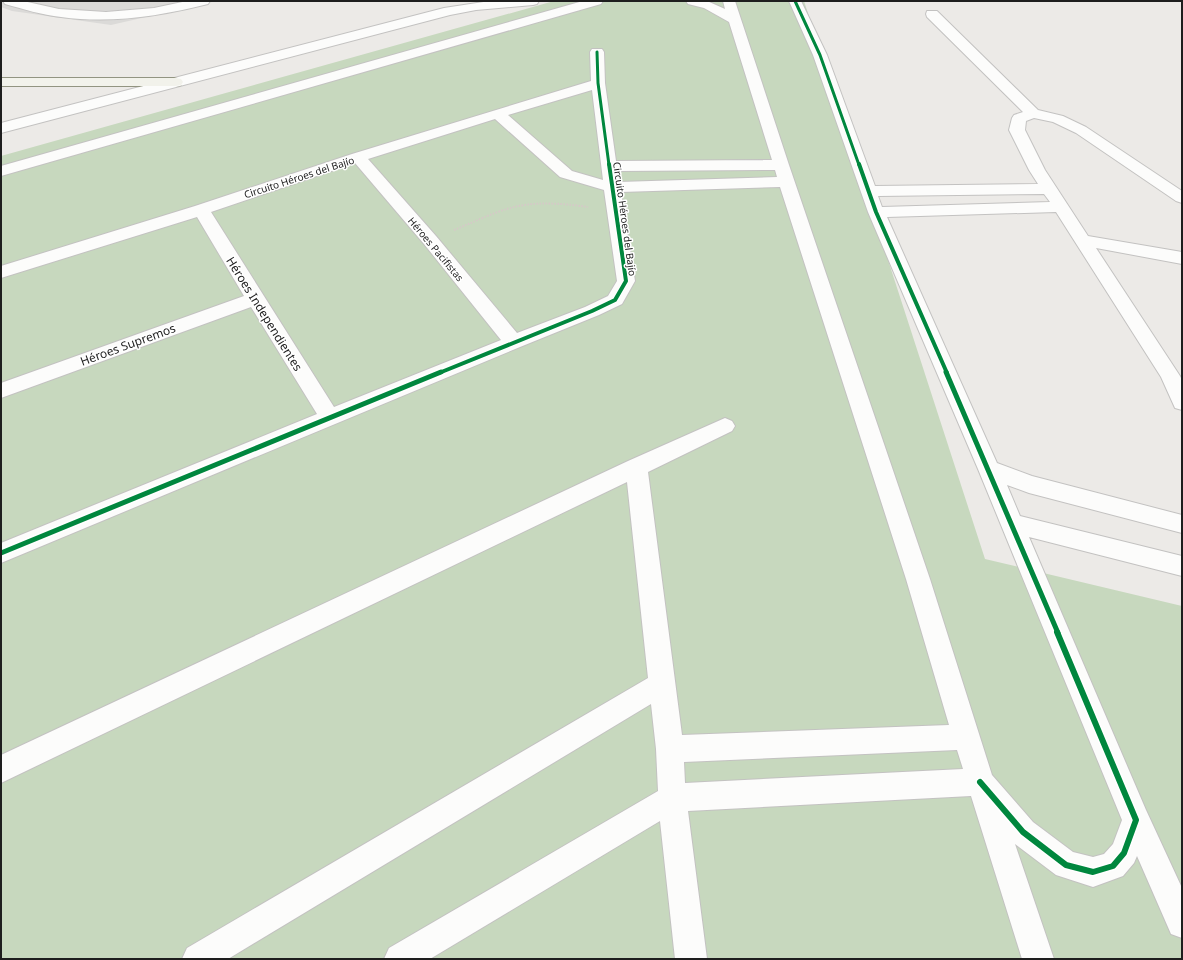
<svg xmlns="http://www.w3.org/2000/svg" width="1183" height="960" viewBox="0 0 1183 960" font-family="'Noto Sans',sans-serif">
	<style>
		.residential { fill: #dbdad8 }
		.forest { fill: #c7d8be }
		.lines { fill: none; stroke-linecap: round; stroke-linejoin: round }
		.street-casing { stroke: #c3c2c1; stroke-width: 2 }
		.secondary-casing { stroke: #929481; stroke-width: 2 }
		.path { stroke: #d5c9c7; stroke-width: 2; stroke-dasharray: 1.5 1.5; stroke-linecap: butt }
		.street { fill: #fcfcfb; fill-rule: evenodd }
		.secondary { fill: #f2f2eb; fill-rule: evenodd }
		.cycleway-far3-casing { stroke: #fff; stroke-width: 4.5 }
		.cycleway-far2-casing { stroke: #fff; stroke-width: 6 }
		.cycleway-far1-casing { stroke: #fff; stroke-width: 8 }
		.cycleway-casing { stroke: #fff; stroke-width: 9 }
		.cycleway-far3 { stroke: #00873e; stroke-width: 3 }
		.cycleway-far2 { stroke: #00873e; stroke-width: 4 }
		.cycleway-far1 { stroke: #00873e; stroke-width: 5 }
		.cycleway { stroke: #00873e; stroke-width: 6 }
		.labels { text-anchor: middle; stroke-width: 3; stroke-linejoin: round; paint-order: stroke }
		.far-street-label { font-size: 10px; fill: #1e1e1e; stroke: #fff }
		.street-label { font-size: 12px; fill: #1e1e1e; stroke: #fff }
	</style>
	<rect width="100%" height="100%" fill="#eceae7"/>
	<polygon class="residential" points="1,1 216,1 111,25 12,11 1,7"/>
	<polygon class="forest" points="554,1 804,1 985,559 1182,606 1182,959 1,959 1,156"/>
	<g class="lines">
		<g class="street-casing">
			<g id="street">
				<path d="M3 1H23L59 9 106 12 154 8 187 1H210L208 4C160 16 111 24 61 17 42 15 23 9 5 4Z"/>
				<polygon points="490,1 539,1 537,4 533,5 476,10 450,15 1,133 1,123 444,8"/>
				<polygon points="583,1 603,1 601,4 1,176 1,166"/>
				<path d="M686 1H707L725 9 723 1H735L789 165 930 579 992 775 1033 822 1073 852 1093 857 1104 854 1113 844 1122 820 978 469 868 212 813 55 789 1H801L827 55 875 186 1038 184 1029 170 1009 130 1012 118 1014 115 1023 112 927 17 926 14 927 11H937L1038 110 1063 116 1086 127 1182 191V203L1176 201 1076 133 1053 122 1034 118 1026 121 1025 130 1045 170 1088 236 1182 252V264L1096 248 1180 376 1182 380V410L1175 408 1161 377 1056 212 887 217 997 463 1032 476 1182 515V533L1029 493 1007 485 1020 516 1182 556V576L1029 537 1146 810 1182 888V938L1171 934 1137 856 1134 863 1123 876 1093 887 1056 875 1015 844 1054 959H1022L971 796 688 811 707 959H675L660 821 430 959H384L389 948 658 791 656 749 651 704 228 959H182L187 948 648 678 627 482 1 783V755L628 461 725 418 732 421 735 426 732 431 648 472 682 735 949 725 906 579 780 187 621 192 635 281 622 304 599 315 520 347 1 563V543L317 414 251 307 1 398V383L244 296 197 217 1 278V266L195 206 352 154 591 81 590 52 592 49H602L604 52 605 83 616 161 772 160 729 22 704 8 688 4ZM592 90 603 180 572 171 508 115ZM495 119 560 177 604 190 617 281 608 296 585 307 517 333 436 236 368 159ZM355 163 424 244 501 340 334 407 211 212ZM775 170 777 177 619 182 618 171ZM1044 194 1050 202 882 207 878 196ZM957 750 963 769 685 783 684 762Z"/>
			</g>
		</g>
		<g class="secondary-casing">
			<polygon id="secondary" points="1,78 176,78 181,79 183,82 181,85 176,86 1,86"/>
		</g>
		<path class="path" d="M454 230C477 221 499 209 524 205 545 202 567 204 588 207"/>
		<use href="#street" class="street"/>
		<use href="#secondary" class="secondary"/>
		<g class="cycleway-far3-casing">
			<g id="cycleway-far3">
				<polyline points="795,1 820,55 859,165"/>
				<polyline points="597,52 598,83 609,165"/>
			</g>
		</g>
		<g class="cycleway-far2-casing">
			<g id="cycleway-far2">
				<polyline points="859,164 876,212 947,373"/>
				<polyline points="439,373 592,311 615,300 626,281 609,164"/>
			</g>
		</g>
		<g class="cycleway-far1-casing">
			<g id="cycleway-far1">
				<polyline points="946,372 1058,633"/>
				<polyline points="1,553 441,372"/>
			</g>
		</g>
		<g class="cycleway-casing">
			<polyline id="cycleway" points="980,782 1023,832 1066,865 1093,872 1113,866 1124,853 1136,820 1057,632"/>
		</g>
		<use href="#cycleway-far3" class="cycleway-far3"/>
		<use href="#cycleway-far2" class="cycleway-far2"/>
		<use href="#cycleway-far1" class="cycleway-far1"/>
		<use href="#cycleway" class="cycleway"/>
	</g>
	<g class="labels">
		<g class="far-street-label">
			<text transform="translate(299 177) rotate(-18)" y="4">Circuito Héroes del Bajío</text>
			<text transform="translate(625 219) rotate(82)" y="4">Circuito Héroes del Bajío</text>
			<text transform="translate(436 249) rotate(50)" y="4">Héroes Pacifistas</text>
		</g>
		<g class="street-label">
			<text transform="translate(264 314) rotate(58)" y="4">Héroes Independientes</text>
			<text transform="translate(128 345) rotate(-20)" y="4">Héroes Supremos</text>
		</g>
	</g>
	<rect width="1183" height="960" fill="none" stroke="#1e1e1e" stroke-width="4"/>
</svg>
